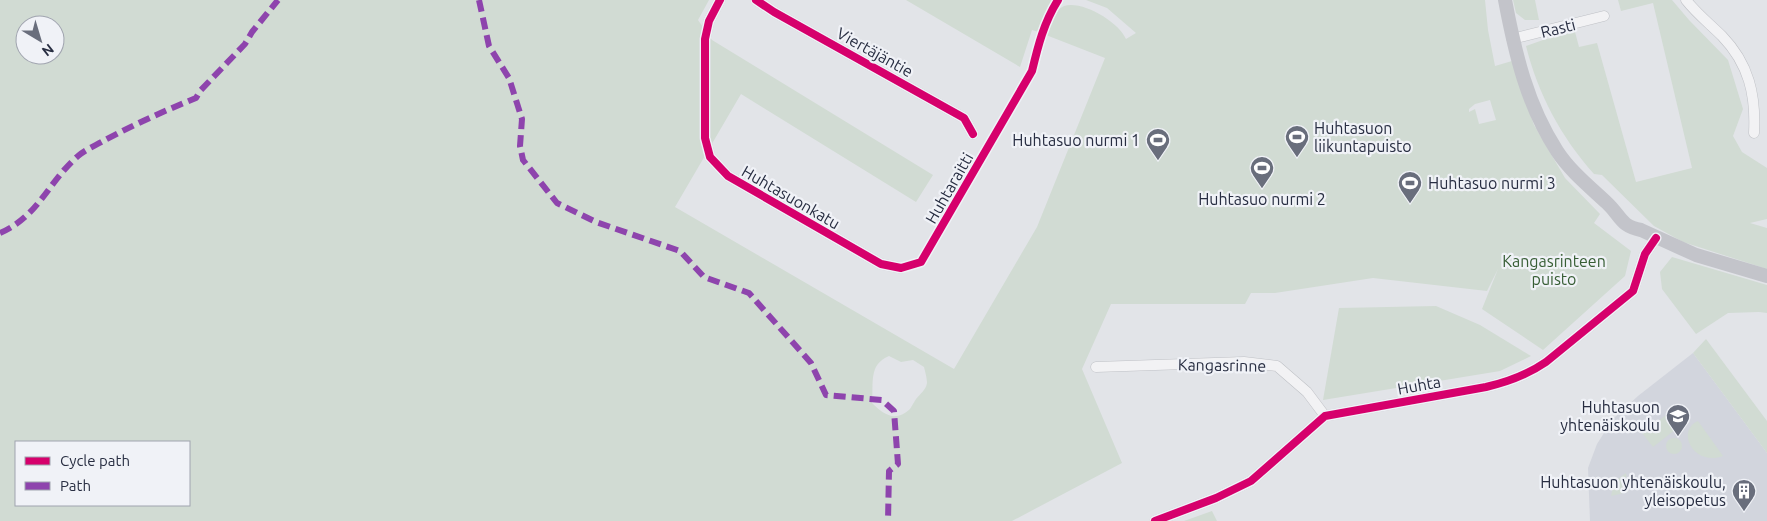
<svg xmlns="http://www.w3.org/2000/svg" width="1767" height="521" viewBox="0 0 1767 521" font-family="Ubuntu,sans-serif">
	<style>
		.built { fill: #d2d5dd }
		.green { fill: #d1dbd3; fill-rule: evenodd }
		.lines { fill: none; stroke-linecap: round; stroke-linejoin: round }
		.minor-casing { stroke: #bfc1c6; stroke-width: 11 }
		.minor { stroke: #f2f2f4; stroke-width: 10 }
		.secondary { stroke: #c3c4ca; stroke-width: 14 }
		.quiet { stroke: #8e44ad; stroke-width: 6; stroke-dasharray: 12 6; stroke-linecap: butt }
		.cycleway-casing { stroke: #f0f2f7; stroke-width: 11 }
		.cycleway { stroke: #d6006c; stroke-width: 8 }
		.labels { text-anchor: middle; stroke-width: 4.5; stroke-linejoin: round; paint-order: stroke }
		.street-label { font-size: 16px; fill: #282e42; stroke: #f0f2f7 }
		.poi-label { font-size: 16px; fill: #282e42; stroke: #f0f2f7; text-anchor: end }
		.park-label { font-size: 16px; fill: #375e35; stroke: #f0f2f7 }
	</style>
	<rect width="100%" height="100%" fill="#e2e4e8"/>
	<polygon class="built" points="1693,353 1767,453 1767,521 1590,521 1588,468 1597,444 1613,419 1638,396"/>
	<g class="green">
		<path d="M0 0H709L698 20 712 40 933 175 916 202 741 94 675 207 954 369 1037 227 1105 58 1046 35C1050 25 1053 11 1064 6 1082 0 1119 22 1126 39L1136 33 1107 8 1086 0H1485L1488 30 1495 66 1512 61 1534 125 1565 178 1600 214 1594 223 1631 251 1625 276 1543 350 1482 309 1498 269 1487 291 1373 278 1275 293H1251L1245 304H1111L1082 369 1122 463 1012 521H0ZM25 25H55V55H25ZM1490 100 1496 120 1479 124 1475 109 1469 112V109L1475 104ZM889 356 901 362 913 360 924 367C925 371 927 378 927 383 926 390 920 394 916 399 914 402 912 406 910 409 895 423 883 414 872 403 874 383 868 365 889 356ZM16 442H189V505H16Z"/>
		<polygon points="906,0 1054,0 1042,22 1039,32 1032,30 1020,67"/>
		<polygon points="1513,0 1535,0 1539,20 1525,20 1516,13"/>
		<path d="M1618 0H1672L1689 20 1728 60 1743 109 1733 136 1742 152 1767 168V219L1750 223 1767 228V269L1683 242 1654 226 1602 175 1594 174C1561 137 1538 94 1526 46L1543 40 1575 32 1579 47 1597 43 1636 182 1692 168 1653 3 1621 11Z"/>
		<polygon points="1672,257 1767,285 1767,313 1759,312 1728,313 1696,334 1662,289 1660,272"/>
		<polygon points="1436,306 1480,325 1531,356 1500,371 1323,400 1339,308"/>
		<polygon points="1706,339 1767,421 1767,453 1693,353"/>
		<polygon points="1670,412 1680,426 1653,447 1642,433"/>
		<path d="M1698 421 1723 456C1694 467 1675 431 1698 421Z"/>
		<circle cx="1674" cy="446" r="8"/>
		<polygon points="1626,473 1628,492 1611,496 1614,482"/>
		<polygon points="1212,511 1217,521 1184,521"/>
	</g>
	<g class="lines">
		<g class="minor-casing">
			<g id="minor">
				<polyline points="720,0 709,21 705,39 705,138 710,157 728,176 881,264 901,268"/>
				<polyline points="756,0 774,12 964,118 973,134"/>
				<path d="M1686 0C1697 14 1710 24 1722 36 1749 64 1756 95 1754 133"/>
				<polyline points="1512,39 1604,16"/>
				<polyline points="1096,367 1244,362 1277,366 1307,392 1325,416"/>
				<path d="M1155 521 1216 498 1251 481 1325 416 1486 387C1508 382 1527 375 1546 362L1633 291 1645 254 1656 238"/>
			</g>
		</g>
		<use href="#minor" class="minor"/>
		<path class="secondary" d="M1505 0C1515 53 1527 105 1557 151 1570 171 1590 187 1607 203 1621 216 1620 226 1641 230L1696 255 1767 276"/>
		<g class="quiet">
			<polyline points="479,0 489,46 509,78 522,119 520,146 523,160 557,203 596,222 680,251 704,277 749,293 811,363 826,395 882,400 894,411 898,464 889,471 888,521"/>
			<path d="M0 233C39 216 48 182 78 156 86 149 97 145 105 140 135 124 164 111 196 98L200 91 245 44 252 32 278 0"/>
		</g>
		<g class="cycleway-casing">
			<g id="cycleway">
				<path d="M720 0 709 21 705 39V138L710 157 728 176 881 264 901 268 921 262 1032 71C1038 46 1044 22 1058 0"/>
				<polyline points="756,0 774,12 964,118 973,134"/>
				<path d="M1155 521 1216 498 1251 481 1325 416 1486 387C1508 382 1527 375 1546 362L1633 291 1645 254 1656 238"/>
			</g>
		</g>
		<use href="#cycleway" class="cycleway"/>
	</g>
	<defs>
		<g id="stadium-pin" transform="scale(1.25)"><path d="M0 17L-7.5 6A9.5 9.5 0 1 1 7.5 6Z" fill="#696e7c" stroke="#f0f2f7"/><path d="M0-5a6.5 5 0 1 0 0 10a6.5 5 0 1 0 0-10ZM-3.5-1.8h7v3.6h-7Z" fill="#fff"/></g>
		<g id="school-pin" transform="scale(1.25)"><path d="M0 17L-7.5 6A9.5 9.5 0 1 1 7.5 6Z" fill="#696e7c" stroke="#f0f2f7"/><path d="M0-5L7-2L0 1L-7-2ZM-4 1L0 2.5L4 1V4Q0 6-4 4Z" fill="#fff"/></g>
		<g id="building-pin" transform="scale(1.25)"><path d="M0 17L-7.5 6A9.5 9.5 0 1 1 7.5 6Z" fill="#696e7c" stroke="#f0f2f7"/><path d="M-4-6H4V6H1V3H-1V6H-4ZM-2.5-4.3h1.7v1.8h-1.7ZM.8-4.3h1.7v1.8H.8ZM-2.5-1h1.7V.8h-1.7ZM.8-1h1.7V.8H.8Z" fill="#fff"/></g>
	</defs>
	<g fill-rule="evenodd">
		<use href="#stadium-pin" x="1297" y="137"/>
		<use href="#stadium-pin" x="1158" y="140"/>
		<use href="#stadium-pin" x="1262" y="168"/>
		<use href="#stadium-pin" x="1410" y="183"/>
		<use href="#school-pin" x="1678" y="416"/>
		<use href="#building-pin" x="1744" y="491"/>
	</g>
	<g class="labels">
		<g class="street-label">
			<text transform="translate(1558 28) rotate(-14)" y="6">Rasti</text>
			<text transform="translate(875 52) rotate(29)" y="6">Viertäjäntie</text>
			<text transform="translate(949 188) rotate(-60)" y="6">Huhtaraitti</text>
			<text transform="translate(791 197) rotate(30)" y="6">Huhtasuonkatu</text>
			<text transform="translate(1222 365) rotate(1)" y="6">Kangasrinne</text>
			<text transform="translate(1419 385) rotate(-10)" y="6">Huhta</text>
		</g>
		<g class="poi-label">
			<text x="1314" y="134" text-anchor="start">Huhtasuon<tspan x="1314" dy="18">liikuntapuisto</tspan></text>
			<text x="1140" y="146">Huhtasuo nurmi 1</text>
			<text x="1428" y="189" text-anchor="start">Huhtasuo nurmi 3</text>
			<text x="1262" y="205" text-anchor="middle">Huhtasuo nurmi 2</text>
			<text x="1660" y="413">Huhtasuon<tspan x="1660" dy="18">yhtenäiskoulu</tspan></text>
			<text x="1726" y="488">Huhtasuon yhtenäiskoulu,<tspan x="1726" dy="18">yleisopetus</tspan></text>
		</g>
		<g class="park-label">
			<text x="1554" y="267">Kangasrinteen<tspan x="1554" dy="18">puisto</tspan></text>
		</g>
	</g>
	<rect x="15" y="441" width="175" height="65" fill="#f0f2f7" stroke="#a0a4af"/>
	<rect x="25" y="457" width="25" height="8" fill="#d6006c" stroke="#a0a4af"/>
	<text x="60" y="466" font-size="15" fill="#282e42">Cycle path</text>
	<rect x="25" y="482" width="25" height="8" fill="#8e44ad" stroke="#a0a4af"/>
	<text x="60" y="491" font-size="15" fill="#282e42">Path</text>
	<g transform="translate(40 40) rotate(142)"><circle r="24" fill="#f0f2f7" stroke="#a0a4af"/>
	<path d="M0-4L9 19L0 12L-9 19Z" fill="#696e7c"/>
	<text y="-8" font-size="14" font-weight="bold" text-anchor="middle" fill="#282e42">N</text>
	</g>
</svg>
